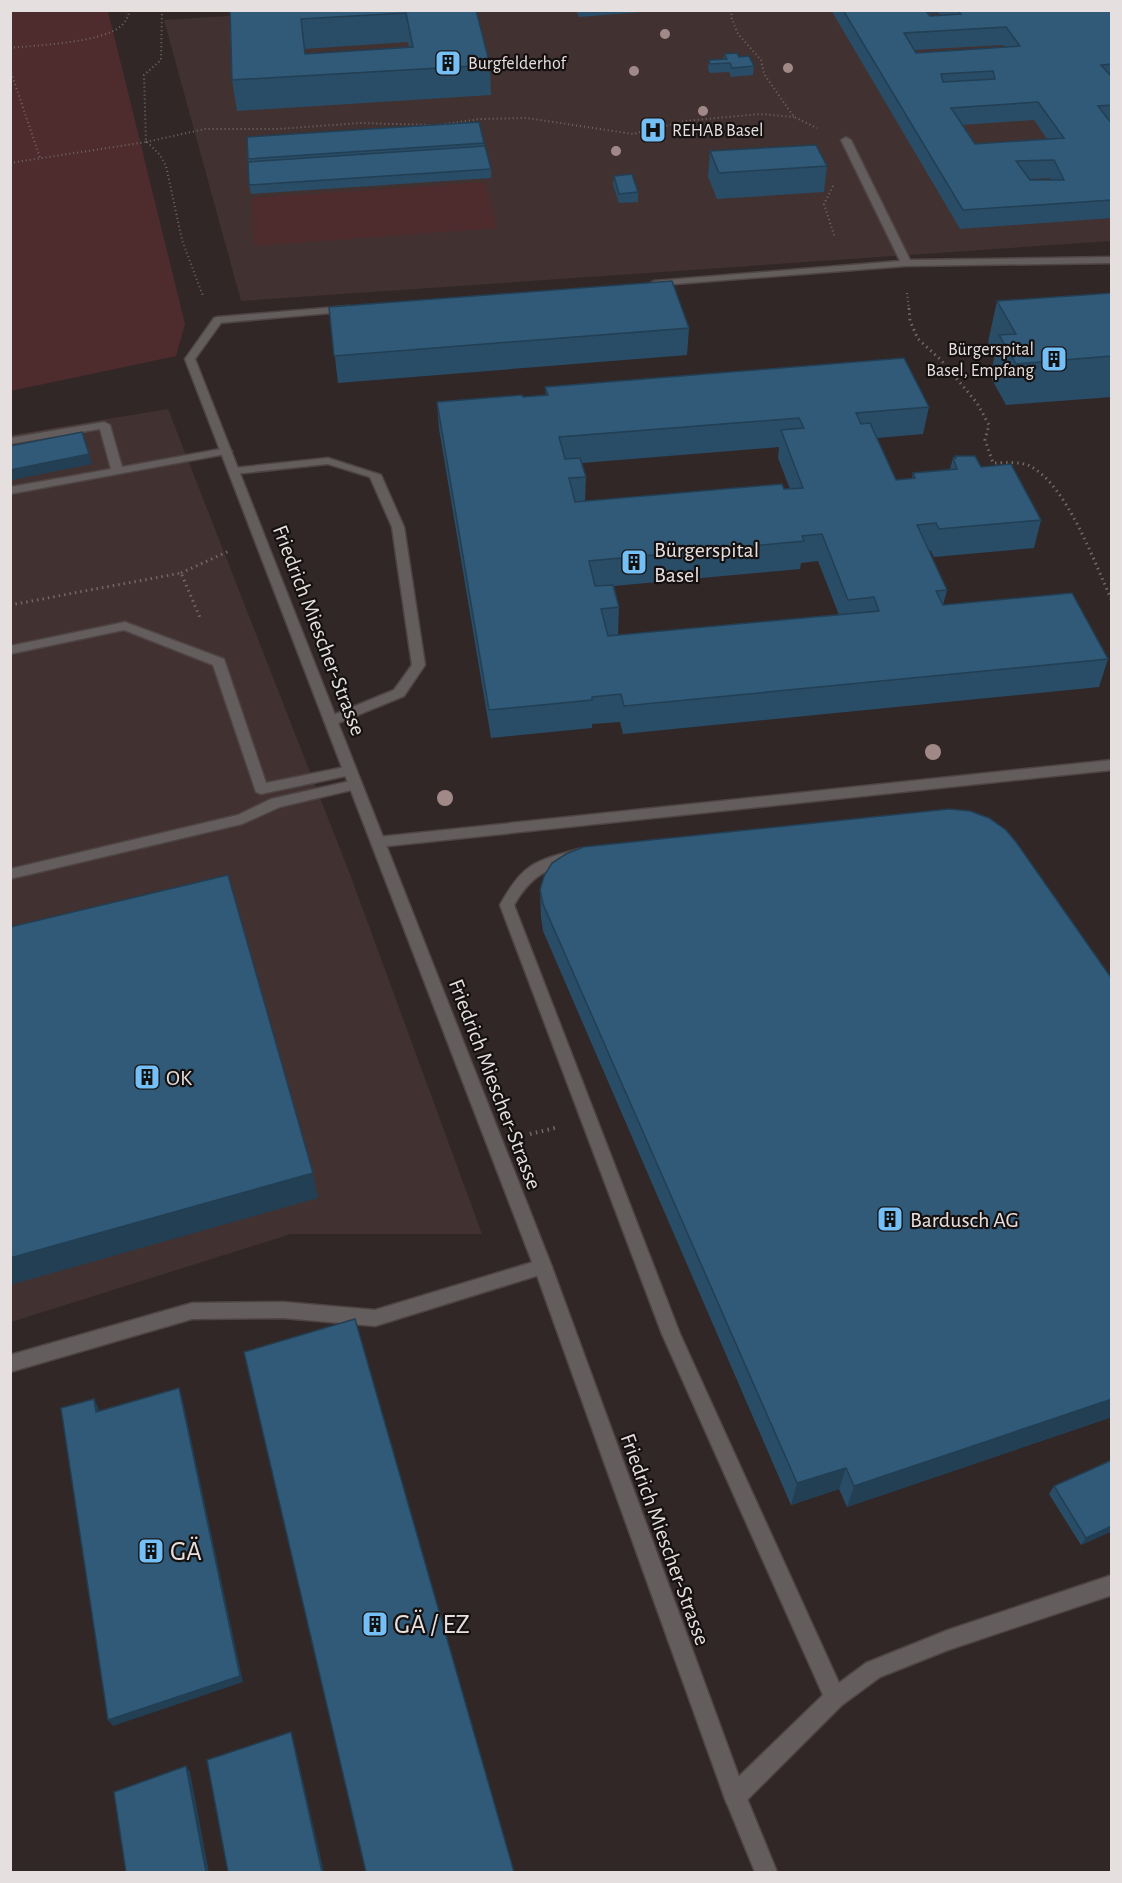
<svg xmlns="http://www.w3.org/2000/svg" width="1122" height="1883" viewBox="0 0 1122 1883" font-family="'Alegreya Sans',sans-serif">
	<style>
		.built { fill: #423131 }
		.green { fill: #4e2b2c }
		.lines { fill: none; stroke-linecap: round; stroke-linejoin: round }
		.lane-casing { stroke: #4f4444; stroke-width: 3 }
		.street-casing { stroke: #4f4444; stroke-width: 3 }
		.path-far2 { stroke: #726868; stroke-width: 2; stroke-dasharray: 1 3; stroke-linecap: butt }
		.path-far1 { stroke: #726868; stroke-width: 3; stroke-dasharray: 1.5 4; stroke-linecap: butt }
		.path { stroke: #726868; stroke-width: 4; stroke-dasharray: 1.5 4.5; stroke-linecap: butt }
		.lane { fill: #635d5d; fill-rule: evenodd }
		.street { fill: #635d5d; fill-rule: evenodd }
		.tree { fill: #a18988 }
		.wall { fill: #294d67; fill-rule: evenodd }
		.shaded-wall { fill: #223f54 }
		.building { fill: #305a78; stroke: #223f54; stroke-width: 1.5; fill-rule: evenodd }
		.labels { text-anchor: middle; stroke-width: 4.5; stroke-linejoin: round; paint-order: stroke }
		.far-poi-label { font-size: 18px; fill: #e6dfdf; stroke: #161111; text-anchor: start }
		.poi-label { font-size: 22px; fill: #e6dfdf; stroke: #161111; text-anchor: start }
		.street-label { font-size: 22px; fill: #e6dfdf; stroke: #161111 }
		.near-poi-label { font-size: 27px; fill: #e6dfdf; stroke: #161111; text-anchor: start }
	</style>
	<rect width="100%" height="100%" fill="#322727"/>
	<g class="built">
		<polygon points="327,10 1111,11 1111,241 241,301 164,20"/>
		<polygon points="168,409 351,877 482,1234 291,1234 11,1322 11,435"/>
	</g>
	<g class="green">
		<polygon points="11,10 108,11 185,324 176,356 11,391"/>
		<polygon points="485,182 497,228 254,246 252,198"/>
	</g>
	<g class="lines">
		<g class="lane-casing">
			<g id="lane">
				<polygon points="846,137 851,140 910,260 1112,257 1112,263 906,266 650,286 649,284 654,281 900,261 841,140"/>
				<polygon points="349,306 353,307 353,311 218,323 213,320 218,317"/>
				<polygon points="104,422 110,425 122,467 226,448 232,451 226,454 10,494 10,487 111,469 100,429 10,444 10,438"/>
				<polygon points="328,458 381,475 404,527 425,665 404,696 331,726 324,721 326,718 394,690 412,665 392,527 370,477 328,464 234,474 228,471 234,468"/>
				<polygon points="125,622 224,659 266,783 350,766 355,768 357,771 355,774 261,794 256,792 213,665 124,630 10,654 10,646"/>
				<polygon points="1112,760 1112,770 378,847 371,842 378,837"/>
				<polygon points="355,780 360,782 362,785 360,788 280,807 242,824 10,879 10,869 238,815 271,799"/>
				<path d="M579 849 584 850 586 854 584 858C550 868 533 872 514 905L680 1334 839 1683 866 1663 948 1630 1112 1575V1595L948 1650 880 1677 842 1705 743 1804 735 1807 727 1804 724 1796 727 1788 823 1695 662 1334 500 905C523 863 535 861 579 849Z"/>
				<polygon points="543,1259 549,1262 552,1267 549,1272 375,1326 283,1318 192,1319 10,1372 10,1355 192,1303 283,1302 375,1310"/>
			</g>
		</g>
		<g class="street-casing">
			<polygon id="street" points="218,317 223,320 195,359 552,1267 746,1796 777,1872 755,1872 724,1796 534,1267 185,359 214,318"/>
		</g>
		<g class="path-far2">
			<polyline points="732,10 731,17 738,34 761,60 764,74 794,117 817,128"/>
			<path d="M10 48C37 45 101 43 121 26 126 22 128 16 130 10"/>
			<polyline points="10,69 40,158"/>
			<polyline points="445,124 480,119 527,118 633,134 685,121 760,114 794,117"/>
			<polyline points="146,142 205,129 278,129 360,123 432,125"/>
			<polyline points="147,142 160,155 166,166 182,240 203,296"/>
			<polyline points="10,163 146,142 144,75 161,60 162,10"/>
			<polyline points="833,186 824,204 835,238"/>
			<polyline points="907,293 909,310"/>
		</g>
		<g class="path-far1">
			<path d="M909 308 910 321 918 339 941 360 977 403 989 425 985 440 993 463C1004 463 1020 461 1030 466 1067 485 1095 564 1112 601"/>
			<polyline points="181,573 229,551"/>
			<polyline points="10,605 181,573 201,620"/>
		</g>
		<polyline class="path" points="530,1134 555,1128"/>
		<use href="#lane" class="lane"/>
		<use href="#street" class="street"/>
	</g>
	<g class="tree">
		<circle cx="665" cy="34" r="5"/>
		<circle cx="788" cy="68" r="5"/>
		<circle cx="634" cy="71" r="5"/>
		<circle cx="703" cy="111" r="5"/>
		<circle cx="616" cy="151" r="5"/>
		<circle cx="933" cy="752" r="8"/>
		<circle cx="445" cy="798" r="8"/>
	</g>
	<g class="wall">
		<path d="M230 10H476L490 65 491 95 237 111 232 80ZM408 42 409 48 305 54 304 49Z"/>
		<polygon points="576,10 668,10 579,17"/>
		<path d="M831 10H1112V123H1111L1112 124V218L960 229ZM938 13 941 15 930 16 929 14ZM1003 45 1004 47 916 53 914 50ZM1034 120 1047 139 975 144 962 125ZM1050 178 1051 180H1030L1029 179Z"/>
		<polygon points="724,54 739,57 754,66 753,75 731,77 729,72 710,73 708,69 709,60 724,59"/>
		<polygon points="247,137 484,143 491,169 491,178 251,194 249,185"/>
		<polygon points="710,151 827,166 824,192 717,199 708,177"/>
		<polygon points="614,176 638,192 638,202 619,203 613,185"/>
		<polygon points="1112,293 1112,397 1006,405 990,376 995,355 988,342 997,301"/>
		<polygon points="329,307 689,328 687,355 338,383"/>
		<path d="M545 387 929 407 923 434 877 438 896 480 912 478 913 473 950 469 953 458H954L955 456 981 467 1041 520 1034 548 934 557 931 551H929L947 590 943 605 1108 659 1099 687 623 734 620 722 592 724V728L491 738 439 429 437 402 546 395ZM779 447 778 458 790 489 585 501 586 477 582 463ZM818 561 839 615 618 635 619 607 614 586 800 569 801 563Z"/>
		<polygon points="540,890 1112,979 1112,1417 847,1507 839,1489 791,1505 543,931 541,917"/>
		<polygon points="1054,1486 1112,1531 1081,1545 1049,1494"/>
	</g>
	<g class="shaded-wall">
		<polygon points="912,10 939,10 938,13 912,16"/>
		<polygon points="89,454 92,464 12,480 10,473 10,470"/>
		<polygon points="313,1173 318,1198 10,1285 10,1258"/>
		<polygon points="179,1388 182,1397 243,1682 113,1726 108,1720"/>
		<polygon points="94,1399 98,1407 100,1420 96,1412"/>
		<polygon points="1112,1399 1112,1417 847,1507 854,1486"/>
		<polygon points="846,1468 839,1489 791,1505 797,1483"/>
		<polygon points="1112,1526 1112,1531 1081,1545 1086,1538"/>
		<polygon points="291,1732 293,1738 324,1872 322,1872"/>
		<polygon points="186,1766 190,1772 209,1872 206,1872"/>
	</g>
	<g class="building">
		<path d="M230 10H476L490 65 232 80ZM406 13 413 47 305 54 301 19Z"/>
		<path d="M843 10H925L930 16 961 14 957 10H1112V64L1101 65 1112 77V105L1098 106 1112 124V200L963 210ZM1006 27 1020 46 916 53 904 33ZM993 71 995 79 943 82 941 74ZM1038 102 1064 138 975 144 951 108ZM1054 160 1064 180H1030L1016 161Z"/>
		<polygon points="737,53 739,57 749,56 754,66 732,68 730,63 710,64 709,60 727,59 724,54"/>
		<polygon points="479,122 484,143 248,159 247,137"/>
		<polygon points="816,145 827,166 719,173 710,151"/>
		<polygon points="485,146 491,169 249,185 248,162"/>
		<polygon points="632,174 638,192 619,194 614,176"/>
		<polygon points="672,281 689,328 334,356 329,307"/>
		<polygon points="1112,293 1112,356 1016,364 999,335 1016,334 997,301"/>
		<path d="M904 358 929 407 856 413 861 424 870 423 896 480 915 478 913 473 957 469 953 458H956L955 456H975L981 467 1011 464 1041 520 939 529 936 523 917 525 947 590 936 591 943 605 1072 593 1108 659 624 706 621 694 592 697V700L489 710 437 402 522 395 523 397 548 395 545 387ZM799 418 804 428 781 430 803 488 784 489 782 484 575 502 569 478 586 477 580 458 565 459 559 437ZM822 534 848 600 874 597 879 611 608 636 601 609 619 607 613 585 595 586 589 561 804 541 802 536Z"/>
		<polygon points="82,432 89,454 10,470 10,446"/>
		<polygon points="949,809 970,811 989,818 1006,830 1016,842 1112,979 1112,1399 854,1486 846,1468 797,1483 543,904 540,890 544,876 552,863 566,854 583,847"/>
		<polygon points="228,875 313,1173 10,1258 10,927"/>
		<polygon points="355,1319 514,1872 366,1872 244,1352"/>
		<polygon points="179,1388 240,1676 108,1720 61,1408 94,1399 96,1412"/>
		<polygon points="1112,1460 1112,1526 1086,1538 1054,1486"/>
		<polygon points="291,1732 322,1872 228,1872 207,1760"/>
		<polygon points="186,1766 206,1872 126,1872 114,1792"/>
	</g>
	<defs>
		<g id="building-square" transform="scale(1.35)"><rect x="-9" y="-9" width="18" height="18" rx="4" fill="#74c0f6" stroke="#161111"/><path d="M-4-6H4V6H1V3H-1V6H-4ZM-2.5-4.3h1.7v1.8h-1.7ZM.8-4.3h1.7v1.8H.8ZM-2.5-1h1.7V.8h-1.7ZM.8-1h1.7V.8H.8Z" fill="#111"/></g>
		<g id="hospital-square" transform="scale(1.35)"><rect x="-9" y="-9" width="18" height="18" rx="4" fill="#74c0f6" stroke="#161111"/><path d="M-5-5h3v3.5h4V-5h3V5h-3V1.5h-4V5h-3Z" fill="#111"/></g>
	</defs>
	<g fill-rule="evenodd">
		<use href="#building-square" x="448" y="63"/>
		<use href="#hospital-square" x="653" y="130"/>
		<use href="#building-square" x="1054" y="359"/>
		<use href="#building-square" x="634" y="562"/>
		<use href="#building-square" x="147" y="1077"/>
		<use href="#building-square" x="890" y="1219"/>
		<use href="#building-square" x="151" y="1551"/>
		<use href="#building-square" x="375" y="1624"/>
	</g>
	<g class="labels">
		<g class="far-poi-label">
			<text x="468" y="69">Burgfelderhof</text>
			<text x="672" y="136">REHAB Basel</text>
			<text x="1034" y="355" text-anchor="end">Bürgerspital<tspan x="1034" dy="21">Basel, Empfang</tspan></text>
		</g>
		<g class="poi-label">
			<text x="654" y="557">Bürgerspital<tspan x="654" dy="25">Basel</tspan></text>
			<text x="166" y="1085">OK</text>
			<text x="910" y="1227">Bardusch AG</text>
		</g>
		<g class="street-label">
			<text transform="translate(320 630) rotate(69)" y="8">Friedrich Miescher-Strasse</text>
			<text transform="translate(496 1084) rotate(69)" y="8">Friedrich Miescher-Strasse</text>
			<text transform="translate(666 1539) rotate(70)" y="8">Friedrich Miescher-Strasse</text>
		</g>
		<g class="near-poi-label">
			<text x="170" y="1560">GÄ</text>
			<text x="394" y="1633">GÄ / EZ</text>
		</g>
	</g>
	<rect width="1122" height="1883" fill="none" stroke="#e6dfdf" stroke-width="24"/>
</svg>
